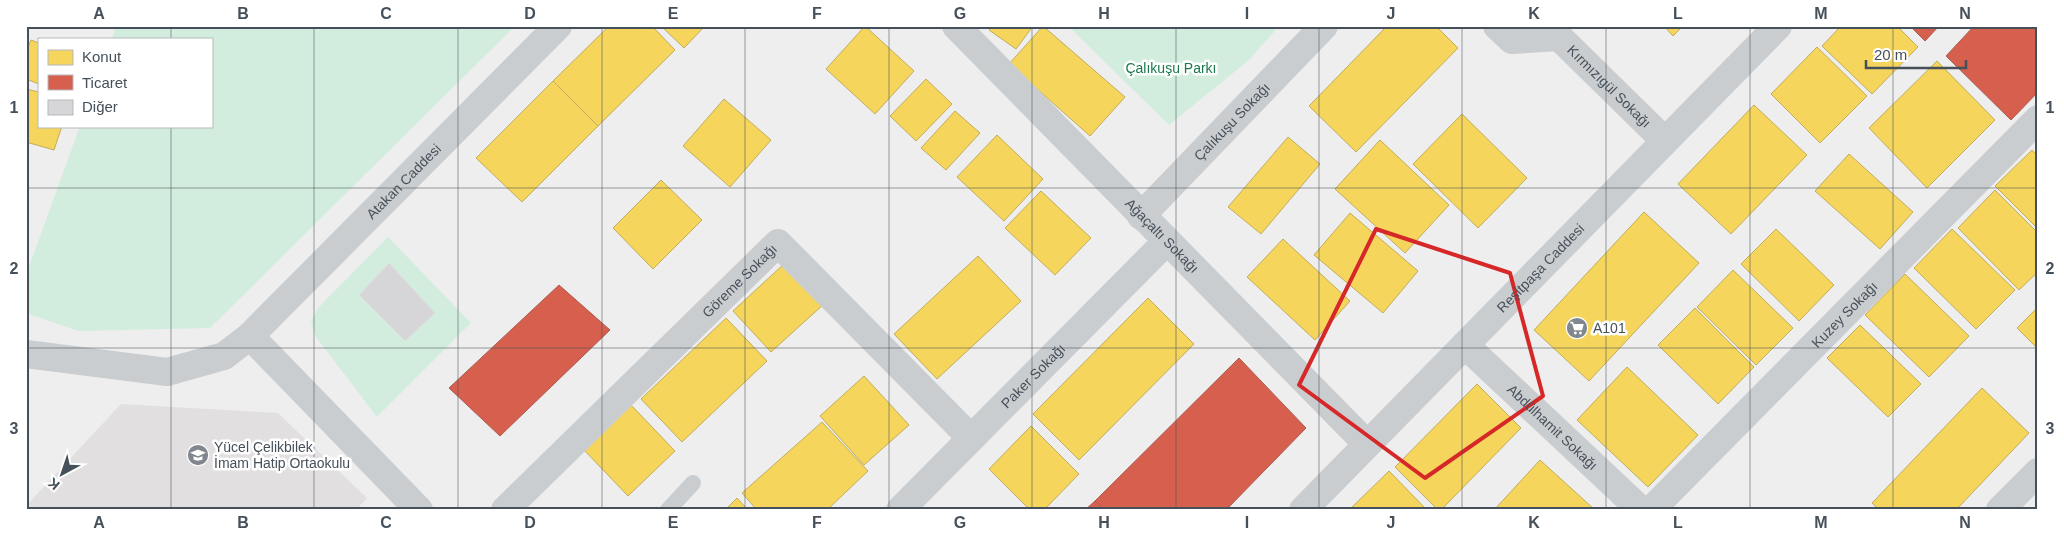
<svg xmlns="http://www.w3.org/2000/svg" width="2064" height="536" viewBox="0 0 2064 536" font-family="Helvetica,sans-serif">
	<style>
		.education { fill: #e1dfe0 }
		.green { fill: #d2edde }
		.homes { fill: #f6d55c; stroke: #c1ad5b }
		.shops { fill: #d6604d; stroke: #ab5b51 }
		.building { fill: #d6d6d8; stroke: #e0e0e1 }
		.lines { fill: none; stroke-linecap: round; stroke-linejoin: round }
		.service { stroke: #cacdcf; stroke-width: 16 }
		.minor { stroke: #cacdcf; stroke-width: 28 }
		.tertiary { stroke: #cacdcf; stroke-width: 28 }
		.marked { fill: none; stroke: #d62828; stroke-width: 4; stroke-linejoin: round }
		.grid { fill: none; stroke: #46505a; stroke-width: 1; stroke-opacity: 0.55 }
		.labels { text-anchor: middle; stroke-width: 5; stroke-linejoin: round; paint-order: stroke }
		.park-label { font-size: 14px; fill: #19794c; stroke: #fff }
		.street-label { font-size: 14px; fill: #46505a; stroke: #fff }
		.poi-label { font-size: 14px; fill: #46505a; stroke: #fff; text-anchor: start }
		.neatline { fill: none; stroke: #46505a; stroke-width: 2 }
		.grid-label { font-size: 16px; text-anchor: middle; font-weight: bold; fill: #46505a }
	</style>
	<rect width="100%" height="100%" fill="#efeeee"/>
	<polygon class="education" points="121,404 278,413 367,498 356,510 26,510 26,506"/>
	<g class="green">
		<polygon points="116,26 515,26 210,328 78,331 26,313 26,275 80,126 211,126 211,39 112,39"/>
		<polygon points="1068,26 1279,26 1249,60 1169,125"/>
		<polygon points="388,237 471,323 377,417 316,337 311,322 318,308"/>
	</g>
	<g class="homes">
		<polygon points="609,26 652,26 675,50 598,126 553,81"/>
		<polygon points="661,26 705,26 684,48"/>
		<polygon points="865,26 914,71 875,114 826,69"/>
		<polygon points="992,26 1033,26 1016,49 989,30"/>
		<polygon points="1043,26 1125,97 1090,136 1009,64"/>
		<polygon points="1387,26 1436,26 1458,48 1356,152 1309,106"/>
		<polygon points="1664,26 1683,26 1673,36"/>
		<polygon points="1841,26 1897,26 1918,47 1872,94 1822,46"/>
		<polygon points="31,40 39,43 39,84 26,79 26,52"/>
		<polygon points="1817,47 1867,96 1820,143 1771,94"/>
		<polygon points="1937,61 1995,120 1927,188 1869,128"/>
		<polygon points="926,79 952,104 916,141 890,116"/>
		<polygon points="553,81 598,126 522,202 476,158"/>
		<polygon points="26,89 39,92 39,126 62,126 54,150 26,142"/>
		<polygon points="724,99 771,140 730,187 683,146"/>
		<polygon points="1754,105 1807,155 1731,234 1678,184"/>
		<polygon points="955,111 980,133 946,170 921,148"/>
		<polygon points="1462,114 1527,178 1478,228 1413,164"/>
		<polygon points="997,135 1043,179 1004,221 957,177"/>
		<polygon points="1288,137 1320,164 1261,234 1228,207"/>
		<polygon points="1380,140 1449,205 1405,253 1335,189"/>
		<polygon points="2032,150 2038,156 2038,229 1995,186"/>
		<polygon points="1849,154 1913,212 1880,249 1815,191"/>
		<polygon points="661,180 702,220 653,269 613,228"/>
		<polygon points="1995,190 2038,233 2038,272 2019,290 1958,228"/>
		<polygon points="1041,191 1091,238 1055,275 1005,228"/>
		<polygon points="1644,212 1699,263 1589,381 1534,330"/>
		<polygon points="1350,213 1418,271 1383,313 1314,255"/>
		<polygon points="1776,229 1834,285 1799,321 1741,264"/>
		<polygon points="1952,229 2015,290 1976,329 1914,268"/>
		<polygon points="1283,239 1350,301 1315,340 1247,277"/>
		<polygon points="978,256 1021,301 937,379 894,334"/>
		<polygon points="786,262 824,304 771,352 733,311"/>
		<polygon points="1733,270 1793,328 1756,365 1697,307"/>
		<polygon points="1905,274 1969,336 1929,377 1865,315"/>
		<polygon points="1148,298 1194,344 1079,460 1033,414"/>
		<polygon points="2038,307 2038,349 2017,328"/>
		<polygon points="1695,308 1754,367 1718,404 1658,345"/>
		<polygon points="726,318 767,361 682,442 641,399"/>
		<polygon points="1860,325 1921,384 1888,417 1827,358"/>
		<polygon points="1627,367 1698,435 1648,487 1577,420"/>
		<polygon points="864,376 909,425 864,465 820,416"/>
		<polygon points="1477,384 1521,428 1441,510 1438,510 1395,467"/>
		<polygon points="1982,388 2029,433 1956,510 1879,510 1872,503"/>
		<polygon points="631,405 675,451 628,496 584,450"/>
		<polygon points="822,422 868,471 827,510 757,510 742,493"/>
		<polygon points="1031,426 1079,474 1044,510 1030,510 989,469"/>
		<polygon points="1540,460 1595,510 1494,510"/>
		<polygon points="1389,471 1427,510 1349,510"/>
		<polygon points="737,498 748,510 725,510"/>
	</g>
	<g class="shops">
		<polygon points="1910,26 1939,26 1925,41"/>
		<polygon points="1974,26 2038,26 2038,92 2011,120 1946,56"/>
		<polygon points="559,285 610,330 500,436 449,388"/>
		<polygon points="1239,358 1306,428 1226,510 1104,510 1095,501"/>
		<polygon points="1095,501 1104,510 1085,510"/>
	</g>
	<polygon class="building" points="389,263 435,313 405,341 359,295"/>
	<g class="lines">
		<polyline class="service" points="668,510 693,483"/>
		<g class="minor">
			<path id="s1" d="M956 26 1367 444"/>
			<path id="s2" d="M1497 26 1512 40 1559 37 1665 141"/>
			<path id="s3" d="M1141 216 1324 26"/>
			<path id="s4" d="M1465 345 1641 510"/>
			<path id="s5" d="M26 354 167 372 224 356 250 336 558 26"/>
			<path id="s6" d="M505 510 778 243 971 438"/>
			<path id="s7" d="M900 510 1166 242"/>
			<path id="s8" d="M1651 510 2038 119"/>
			<polyline points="2000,510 2038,472"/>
		</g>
		<g class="tertiary">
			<polyline points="250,336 419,510"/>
			<path id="s9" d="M1303 510 1778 26"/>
		</g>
	</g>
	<path class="marked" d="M1376 229 1510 273 1543 396 1425 478 1299 385Z"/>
	<path class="grid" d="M171 26V39M314 26V510M458 26V510M602 26V510M745 26V510M889 26V510M1032 26V510M1176 26V510M1319 26V510M1462 26V510M1606 26V510M1750 26V510M1893 26V510M171 126V510M26 188H2038M26 348H2038"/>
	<defs>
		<g id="supermarket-disc" transform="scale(1.125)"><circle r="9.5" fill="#81878e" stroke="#fff"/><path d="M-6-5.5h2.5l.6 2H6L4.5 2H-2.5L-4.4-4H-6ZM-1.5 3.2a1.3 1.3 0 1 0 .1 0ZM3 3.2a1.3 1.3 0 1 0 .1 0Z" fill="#fff"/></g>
		<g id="school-disc" transform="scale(1.125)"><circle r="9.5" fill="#81878e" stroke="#fff"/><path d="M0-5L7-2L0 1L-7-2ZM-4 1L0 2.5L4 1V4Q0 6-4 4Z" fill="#fff"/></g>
	</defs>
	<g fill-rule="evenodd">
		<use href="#supermarket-disc" x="1577" y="328"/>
		<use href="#school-disc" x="198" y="455"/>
	</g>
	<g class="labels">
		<g class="park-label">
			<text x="1171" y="73">Çalıkuşu Parkı</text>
		</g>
		<g class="street-label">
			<text dy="5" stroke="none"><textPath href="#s2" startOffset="138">Kırmızıgül Sokağı</textPath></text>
			<text dy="5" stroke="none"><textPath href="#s3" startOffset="131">Çalıkuşu Sokağı</textPath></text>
			<text dy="5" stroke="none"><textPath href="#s5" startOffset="452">Atakan Caddesi</textPath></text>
			<text dy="5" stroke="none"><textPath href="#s1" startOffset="294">Ağaçaltı Sokağı</textPath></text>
			<text dy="5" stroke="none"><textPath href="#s9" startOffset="339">Reşitpaşa Caddesi</textPath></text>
			<text dy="5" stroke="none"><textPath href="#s6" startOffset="328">Göreme Sokağı</textPath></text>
			<text dy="5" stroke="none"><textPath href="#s8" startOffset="275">Kuzey Sokağı</textPath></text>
			<text dy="5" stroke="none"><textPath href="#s7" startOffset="189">Paker Sokağı</textPath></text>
			<text dy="5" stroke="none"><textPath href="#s4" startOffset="120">Abdülhamit Sokağı</textPath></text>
		</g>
		<g class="poi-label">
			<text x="1593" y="333">A101</text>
			<text x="214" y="452">Yücel Çelikbilek<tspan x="214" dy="16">İmam Hatip Ortaokulu</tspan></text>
		</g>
	</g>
	<rect width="2064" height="536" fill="none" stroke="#ffffff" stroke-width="55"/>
	<rect x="38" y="38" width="175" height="90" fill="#ffffff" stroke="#b5b9bd"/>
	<rect x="48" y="50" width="25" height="15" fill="#f6d55c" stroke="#b5b9bd"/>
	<text x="82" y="62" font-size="15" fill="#46505a">Konut</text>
	<rect x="48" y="75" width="25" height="15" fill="#d6604d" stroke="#b5b9bd"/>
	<text x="82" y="88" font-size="15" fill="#46505a">Ticaret</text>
	<rect x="48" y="100" width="25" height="15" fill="#d6d6d8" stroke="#b5b9bd"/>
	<text x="82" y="112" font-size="15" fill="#46505a">Diğer</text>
	<g transform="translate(62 474) rotate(220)" stroke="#ffffff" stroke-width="4" paint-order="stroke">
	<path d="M0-4L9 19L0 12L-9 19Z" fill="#46505a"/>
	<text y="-8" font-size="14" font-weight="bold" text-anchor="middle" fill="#46505a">K</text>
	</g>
	<path d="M1866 60v8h100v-8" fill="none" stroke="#46505a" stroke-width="2.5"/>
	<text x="1874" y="60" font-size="15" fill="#46505a" stroke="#ffffff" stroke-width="4" paint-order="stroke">20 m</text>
	<rect x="28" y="28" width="2008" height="480" class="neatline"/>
	<g class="grid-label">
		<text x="99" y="19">A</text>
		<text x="243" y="19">B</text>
		<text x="386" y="19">C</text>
		<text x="530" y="19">D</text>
		<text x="673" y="19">E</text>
		<text x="817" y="19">F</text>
		<text x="960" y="19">G</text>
		<text x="1104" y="19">H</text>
		<text x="1247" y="19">I</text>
		<text x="1391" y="19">J</text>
		<text x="1534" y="19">K</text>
		<text x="1678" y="19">L</text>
		<text x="1821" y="19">M</text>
		<text x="1965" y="19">N</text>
		<text x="14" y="113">1</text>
		<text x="2050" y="113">1</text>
		<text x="14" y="274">2</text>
		<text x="2050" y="274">2</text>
		<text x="14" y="434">3</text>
		<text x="2050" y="434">3</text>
		<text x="99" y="528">A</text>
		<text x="243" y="528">B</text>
		<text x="386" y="528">C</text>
		<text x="530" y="528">D</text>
		<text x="673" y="528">E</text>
		<text x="817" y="528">F</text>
		<text x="960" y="528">G</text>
		<text x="1104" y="528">H</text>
		<text x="1247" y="528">I</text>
		<text x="1391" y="528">J</text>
		<text x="1534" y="528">K</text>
		<text x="1678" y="528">L</text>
		<text x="1821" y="528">M</text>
		<text x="1965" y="528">N</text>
	</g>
</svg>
